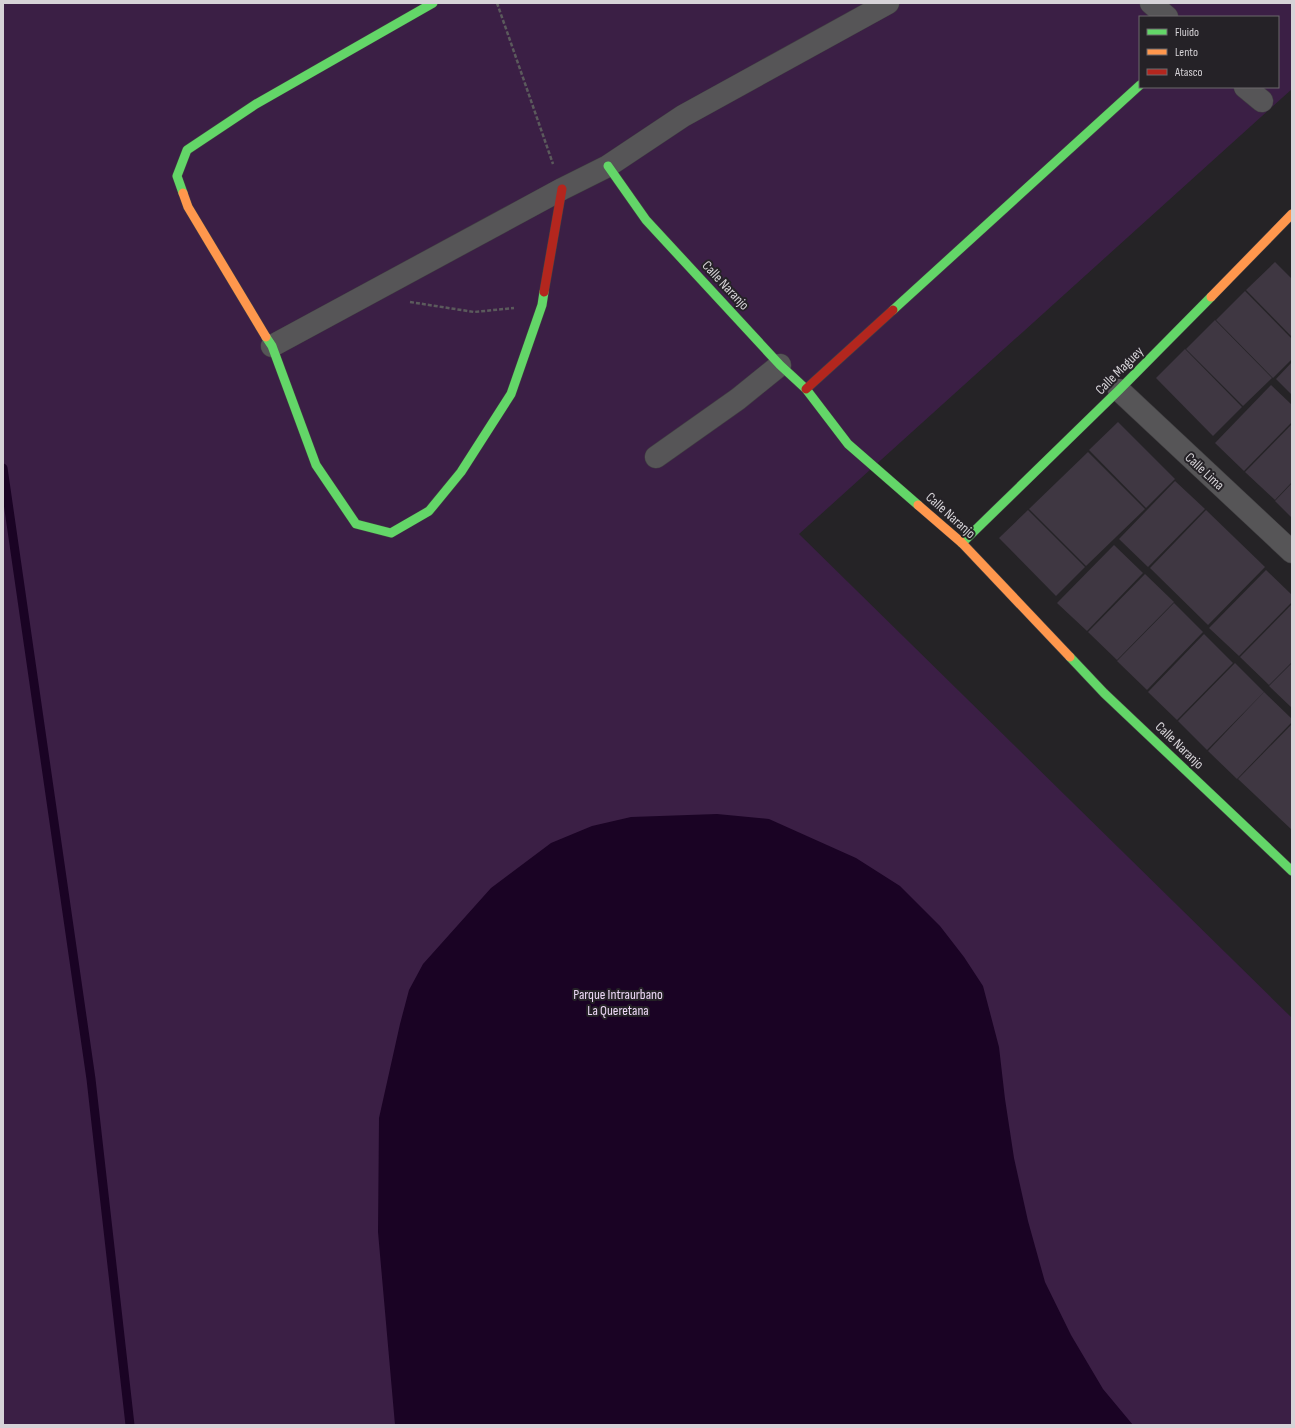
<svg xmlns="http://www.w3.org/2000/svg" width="1295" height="1428" viewBox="0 0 1295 1428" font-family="'Sofia Sans Condensed',sans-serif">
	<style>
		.green { fill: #3b1f45; fill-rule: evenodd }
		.water { fill: #1a0324 }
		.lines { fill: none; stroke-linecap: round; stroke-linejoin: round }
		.stream { stroke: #1a0324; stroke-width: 9 }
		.building { fill: #3f3742 }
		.street-casing { stroke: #424043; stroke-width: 23 }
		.fast-casing { stroke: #424043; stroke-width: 10 }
		.slow-casing { stroke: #424043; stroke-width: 10 }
		.jam-casing { stroke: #424043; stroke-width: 10 }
		.path { stroke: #5b5a5c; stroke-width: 2.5; stroke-dasharray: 4 2; stroke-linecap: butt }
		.street { stroke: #565557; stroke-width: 22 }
		.fast { stroke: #63d668; stroke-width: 9 }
		.slow { stroke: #ff974d; stroke-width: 9 }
		.jam { stroke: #b3261e; stroke-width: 9 }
		.labels { text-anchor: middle; stroke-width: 4; stroke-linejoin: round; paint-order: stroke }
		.street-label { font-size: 14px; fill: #d6d3d7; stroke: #252227 }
		.park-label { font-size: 14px; fill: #edd8f6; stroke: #252227 }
	</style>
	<rect width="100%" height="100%" fill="#252326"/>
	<path class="green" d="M3 3H1292V89L799 534 1292 1018V1425H3ZM1140 17H1278V87H1140Z"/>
	<polygon class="water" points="717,814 769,819 856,858 900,886 940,926 964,957 983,986 999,1047 1005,1099 1014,1158 1028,1221 1045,1282 1071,1335 1103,1389 1133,1425 395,1425 378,1232 379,1118 400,1024 409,990 423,964 491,888 551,843 592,826 631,817"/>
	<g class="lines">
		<polyline class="stream" points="3,468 91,1079 130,1425"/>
	</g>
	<g class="building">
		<polygon points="1275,262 1292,279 1292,337 1246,290"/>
		<polygon points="1245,291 1292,339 1292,359 1273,378 1216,320"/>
		<polygon points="1215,320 1272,378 1243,406 1186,349"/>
		<polygon points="1185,349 1242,407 1213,436 1156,378"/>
		<polygon points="1292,362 1292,395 1276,379"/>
		<polygon points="1271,385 1292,405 1292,422 1244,471 1215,443"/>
		<polygon points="1118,422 1175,479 1146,508 1089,450"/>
		<polygon points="1292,424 1292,482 1275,500 1245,472"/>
		<polygon points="1088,452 1145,509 1086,566 1029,509"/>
		<polygon points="1175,481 1205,509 1148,567 1119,539"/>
		<polygon points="1292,483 1292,518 1275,501"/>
		<polygon points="1028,510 1085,567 1056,596 999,538"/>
		<polygon points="1206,510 1265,567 1208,625 1150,568"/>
		<polygon points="1114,545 1143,573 1087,631 1057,603"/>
		<polygon points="1266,570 1292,595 1292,602 1239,656 1209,628"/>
		<polygon points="1145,574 1174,602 1117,660 1088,632"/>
		<polygon points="1174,603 1203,632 1147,690 1117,661"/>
		<polygon points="1292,604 1292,662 1269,685 1240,657"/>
		<polygon points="1204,634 1233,663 1177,720 1148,692"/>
		<polygon points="1235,663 1264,692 1207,750 1178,721"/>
		<polygon points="1292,663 1292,708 1269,686"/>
		<polygon points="1264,692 1292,719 1292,722 1237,779 1208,751"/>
		<polygon points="1292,724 1292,830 1238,779"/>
	</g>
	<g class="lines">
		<g class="street-casing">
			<g id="street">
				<polyline points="1151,3 1167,17"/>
				<polyline points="1245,87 1262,101"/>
				<polyline points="272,346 562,189 608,166 683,116 888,3"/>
				<polyline points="1119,390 1292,552"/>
				<polyline points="656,457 738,399 780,365"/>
			</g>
		</g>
		<g class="fast-casing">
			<g id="fast">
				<polyline points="608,166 646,220 780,365 806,389 848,444 918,505"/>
				<polyline points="183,193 177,176 187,150 256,104 433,3"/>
				<polyline points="893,310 1140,85"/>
				<polyline points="266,337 272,346 316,465 356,524 391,533 429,511 461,472 511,394 542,305 544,292"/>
				<polyline points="962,543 1119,390 1211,297"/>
				<polyline points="1070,657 1104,693 1292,871"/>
			</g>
		</g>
		<g class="slow-casing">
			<g id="slow">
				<polyline points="183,193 188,207 266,337"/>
				<polyline points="1211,297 1292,214"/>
				<polyline points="918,505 962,543 1070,657"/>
			</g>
		</g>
		<g class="jam-casing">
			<g id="jam">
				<polyline points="544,292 562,189"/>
				<polyline points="806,389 893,310"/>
			</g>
		</g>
		<g class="path">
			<polyline points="497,3 553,164"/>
			<polyline points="410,302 474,312 514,308"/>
		</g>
		<use href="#street" class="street"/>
		<use href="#fast" class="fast"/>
		<use href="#slow" class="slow"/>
		<use href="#jam" class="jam"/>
	</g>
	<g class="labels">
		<g class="street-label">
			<text transform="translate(726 285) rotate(47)" y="5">Calle Naranjo</text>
			<text transform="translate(1119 370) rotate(-45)" y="5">Calle Maguey</text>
			<text transform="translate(1205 471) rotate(43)" y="5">Calle Lima</text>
			<text transform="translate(951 515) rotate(42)" y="5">Calle Naranjo</text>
			<text transform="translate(1180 745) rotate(44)" y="5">Calle Naranjo</text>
		</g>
		<g class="park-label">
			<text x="618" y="999">Parque Intraurbano<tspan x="618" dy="16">La Queretana</tspan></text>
		</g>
	</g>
	<rect width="1295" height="1428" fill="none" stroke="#d6d3d7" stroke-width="8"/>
	<rect x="1139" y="16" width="140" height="72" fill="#252227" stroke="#6c696d"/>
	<rect x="1147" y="29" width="20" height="6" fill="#63d668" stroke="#6c696d"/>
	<text x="1175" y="36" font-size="12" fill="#d6d3d7">Fluido</text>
	<rect x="1147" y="49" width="20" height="6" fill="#ff974d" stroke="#6c696d"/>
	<text x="1175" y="56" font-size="12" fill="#d6d3d7">Lento</text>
	<rect x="1147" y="69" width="20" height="6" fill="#b3261e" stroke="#6c696d"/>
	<text x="1175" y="76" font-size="12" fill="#d6d3d7">Atasco</text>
</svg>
